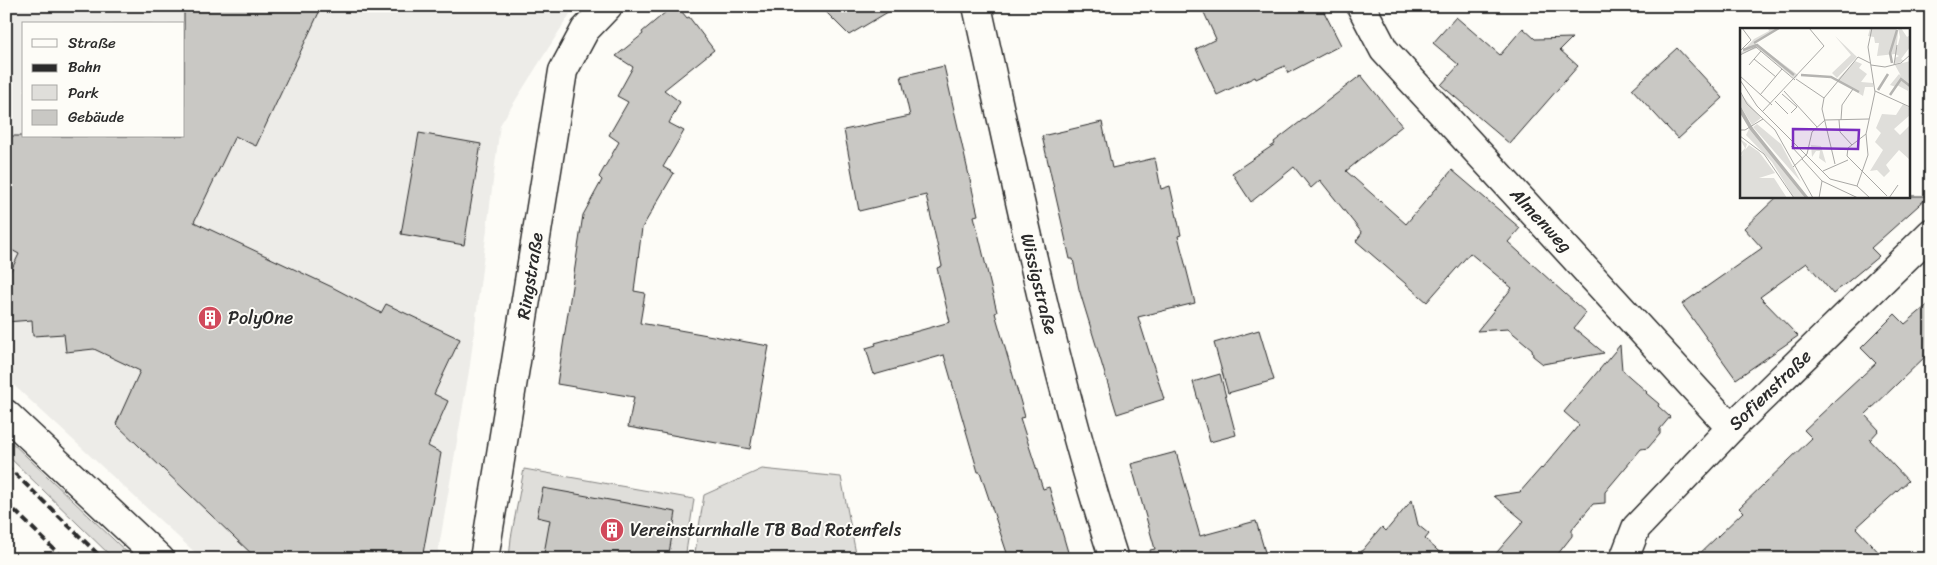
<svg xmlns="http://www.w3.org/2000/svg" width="1937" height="565" viewBox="0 0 1937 565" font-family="Sriracha,sans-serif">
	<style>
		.built { fill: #edece8; fill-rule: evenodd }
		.green { fill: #dfdeda; stroke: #858482 }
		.building { fill: #c9c8c4; stroke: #2b2b2b }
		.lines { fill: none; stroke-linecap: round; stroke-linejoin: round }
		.street-casing { stroke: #2b2b2b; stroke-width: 31 }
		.street { stroke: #fdfcf7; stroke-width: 28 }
		.rail { stroke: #2b2b2b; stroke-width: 4; stroke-dasharray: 8 4; stroke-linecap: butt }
		.labels { text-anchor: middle; stroke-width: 4; stroke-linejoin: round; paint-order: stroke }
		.street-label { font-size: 18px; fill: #2b2b2b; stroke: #fdfcf7 }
		.poi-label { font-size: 18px; fill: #2b2b2b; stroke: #fdfcf7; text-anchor: start }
		.inset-river { fill: none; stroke: #b5b4b1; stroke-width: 2.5 }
		.inset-road { fill: none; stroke: #a9a8a5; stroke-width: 1 }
		.view { fill: #7b2cbf; fill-opacity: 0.15; stroke: #7b2cbf; stroke-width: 2.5 }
		.inset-edge { fill: none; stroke: #2b2b2b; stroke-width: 2.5 }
	</style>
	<rect width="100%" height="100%" fill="#fdfcf7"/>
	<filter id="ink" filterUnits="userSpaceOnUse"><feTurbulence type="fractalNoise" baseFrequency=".02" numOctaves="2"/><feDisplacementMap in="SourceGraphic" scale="10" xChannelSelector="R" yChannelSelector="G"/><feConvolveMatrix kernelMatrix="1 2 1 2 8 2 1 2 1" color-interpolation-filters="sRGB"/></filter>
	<g filter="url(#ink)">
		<path class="built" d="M6 6H575L500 125 470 365 437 559H202L6 378ZM24 24H184V136H24Z"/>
		<g class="green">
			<polygon points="6,437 134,559 135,559 114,559 6,454"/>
			<polygon points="524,469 694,499 685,559 509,559 511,538"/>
			<polygon points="762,469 841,477 857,559 694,559 704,495"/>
		</g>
		<g class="building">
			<polygon points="184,6 322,6 256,146 235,136 194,222 332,287 381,313 386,304 460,339 434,394 448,401 428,446 441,453 422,559 257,559 116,424 140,371 94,349 66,352 64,334 33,336 32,320 6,322 6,281 19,254 6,247 6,136 184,136"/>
			<polygon points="673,6 677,6 687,18 689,17 714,50 664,90 680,102 669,123 684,131 663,167 674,173 642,228 634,291 645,293 640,323 769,346 750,449 628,427 634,397 557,384 583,215 602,180 599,177 619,142 609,135 628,102 617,96 633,67 616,56 643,34 642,32"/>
			<polygon points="820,6 898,6 849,35"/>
			<polygon points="1201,6 1321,6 1341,45 1288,73 1285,66 1256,79 1255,77 1217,95 1196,49 1216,39"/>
			<polygon points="1456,17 1500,55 1523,28 1535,39 1572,38 1560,50 1578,66 1510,144 1441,85 1459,65 1433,43"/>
			<polygon points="1677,48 1723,98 1678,139 1632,89"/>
			<polygon points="944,66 978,215 974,216 997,312 995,313 1025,417 1020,418 1043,489 1049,487 1070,559 1009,559 980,472 978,472 944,355 874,375 866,348 876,345 875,343 950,322 937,268 942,266 926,195 859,211 844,130 910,116 901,76"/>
			<polygon points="1361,75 1402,126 1346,171 1406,224 1452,170 1520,228 1508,242 1586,313 1574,328 1604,353 1543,364 1533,356 1532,349 1508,329 1477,331 1512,288 1470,253 1427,302 1356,241 1362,233 1320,180 1311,188 1294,167 1251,202 1232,173 1275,144 1274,142"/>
			<polygon points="1102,122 1112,168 1155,158 1161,189 1170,186 1181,235 1178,236 1195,303 1138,317 1164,399 1117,414 1079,289 1073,259 1070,259 1042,136"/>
			<polygon points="419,133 481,144 464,245 401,234"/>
			<polygon points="1778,196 1929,196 1871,248 1879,256 1833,294 1807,263 1760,297 1798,336 1736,379 1682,304 1762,248 1744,228"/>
			<polygon points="1931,302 1931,351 1865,415 1879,430 1870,440 1908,481 1856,528 1885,559 1694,559 1743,512 1739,508 1812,438 1804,430 1876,363 1861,348 1895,314 1905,324"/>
			<polygon points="1259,330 1274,380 1228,393 1214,343"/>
			<polygon points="1620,345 1622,370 1647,392 1646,393 1659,404 1658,406 1670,417 1660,429 1660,434 1648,448 1641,449 1605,492 1605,503 1593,504 1572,529 1572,536 1554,559 1491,559 1524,521 1494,496 1520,492 1541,468 1542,469 1579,425 1564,412"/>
			<polygon points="1220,374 1236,435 1210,442 1193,382"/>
			<polygon points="1176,452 1200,536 1256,521 1267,559 1151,559 1150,550 1155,549 1131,464"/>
			<polygon points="543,488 676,512 668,559 543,559 550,520 537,517"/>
			<polygon points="1412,500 1418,525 1429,534 1425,539 1447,559 1355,559 1382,527 1386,531"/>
		</g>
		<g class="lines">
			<g class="street-casing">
				<g id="street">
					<path d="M977 6C1018 191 1055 378 1114 559"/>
					<polyline points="1361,6 1384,50 1731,428"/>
					<polyline points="6,414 160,559"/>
					<polyline points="484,559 563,71 585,30 608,6"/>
					<polyline points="1624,559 1636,528 1731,428 1931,233"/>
				</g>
			</g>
			<use href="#street" class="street"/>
			<g class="rail">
				<polyline points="6,465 103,559"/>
				<polyline points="6,502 64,559"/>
			</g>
		</g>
	</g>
	<defs>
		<g id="building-disc" transform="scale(1.25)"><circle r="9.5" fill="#d1495b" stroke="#fdfcf7"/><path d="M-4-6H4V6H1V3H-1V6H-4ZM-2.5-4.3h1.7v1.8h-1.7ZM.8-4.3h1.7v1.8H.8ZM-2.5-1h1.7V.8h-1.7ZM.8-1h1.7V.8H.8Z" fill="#fff"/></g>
	</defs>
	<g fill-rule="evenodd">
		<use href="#building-disc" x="210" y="318"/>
		<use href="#building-disc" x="612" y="530"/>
	</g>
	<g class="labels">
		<g class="street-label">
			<text transform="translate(1541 220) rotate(47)" y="6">Almenweg</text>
			<text transform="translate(530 276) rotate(-81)" y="6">Ringstraße</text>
			<text transform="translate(1039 284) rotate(76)" y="6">Wissigstraße</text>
			<text transform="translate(1770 390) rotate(-44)" y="6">Sofienstraße</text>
		</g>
		<g class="poi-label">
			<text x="228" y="324">PolyOne</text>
			<text x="630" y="536">Vereinsturnhalle TB Bad Rotenfels</text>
		</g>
	</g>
	<g transform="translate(1740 28)">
		<rect width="170" height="170" fill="#fdfcf7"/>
		<path d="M28 0H40L15 15 58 47 55 51 18 20 0 26 14 11 29 3ZM130 0H156L158 5 156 24 160 9 158 0H161L167 9 170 7V19L161 31 164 33 155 36V30L159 28 155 26 137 28 139 15H135L134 9 128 8ZM95 8 117 29 97 50 92 45 111 27ZM115 33 122 36 119 40 127 46 121 54 133 55V59H125L123 68 97 52ZM170 33 168 63 157 57 156 59 150 57 159 46 161 48 155 37ZM0 65 21 90 12 97 0 77ZM163 76 170 80V87L154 101 160 107 170 97V132L159 122 146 137 150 143 144 149 137 142 130 143 143 122 135 114 141 105 136 100 142 86 156 87ZM17 96 41 116 61 154 13 99ZM9 101 56 157 65 170H54L32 134 6 107ZM0 111 7 116 5 122 9 117 19 124 35 145 19 150H34L47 170H0V130L4 124 0 129V126L5 120ZM71 117 81 118 86 135 79 130 80 123H76L72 129Z" fill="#dfdeda"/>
		<path d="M0 77 13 100 69 170H65L10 102 0 85Z" fill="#b5b4b1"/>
		<path class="inset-river" d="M14 15 39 0M3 22 17 17 54 47M152 35 150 25 157 2M61 47 91 49 119 64M138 62 148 46M150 67 161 51 170 58"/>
		<path class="inset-road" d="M0 23 11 12 2 0M0 27 16 19 55 52M14 31 36 49M9 37 21 23M131 37 145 39 161 35 170 27M154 37 157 17M0 48 32 77M56 51 84 70M0 52 17 78 90 151 117 158M0 63 7 76 35 102 73 170M44 63 77 99M135 63 170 79M42 66 57 79 51 85M20 67 42 41M35 73 48 86M22 84 84 18 69 0M99 92 100 104 112 117M101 92 102 77 113 61M0 102H5L23 91M126 106 108 120 107 128 147 168M0 108 24 126 54 170M51 118 63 131M62 131 82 153 118 170M95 136 82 81 84 70 118 29 130 35M53 139 67 126 72 104 85 92 129 91M83 143 108 132M117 158 128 127 126 106 135 64 128 19 132 0M117 158 130 170M79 170 82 153M149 170 158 157"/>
		<path class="view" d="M53 101 119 102 118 121 53 120Z"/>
		<rect width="170" height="170" class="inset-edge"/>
	</g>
	<rect width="1937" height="565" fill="none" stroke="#fdfcf7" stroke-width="25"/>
	<rect x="12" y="12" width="1912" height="540" fill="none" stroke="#2b2b2b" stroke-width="2" filter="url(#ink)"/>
	<rect x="22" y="22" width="162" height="115" fill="#fdfcf7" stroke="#a9a8a5"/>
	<rect x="32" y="39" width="25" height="8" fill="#fdfcf7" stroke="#a9a8a5"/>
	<text x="68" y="48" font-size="15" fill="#2b2b2b">Straße</text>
	<rect x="32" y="64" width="25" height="8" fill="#2b2b2b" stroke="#a9a8a5"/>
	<text x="68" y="72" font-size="15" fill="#2b2b2b">Bahn</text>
	<rect x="32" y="85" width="25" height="15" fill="#dfdeda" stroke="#a9a8a5"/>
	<text x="68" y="98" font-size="15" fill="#2b2b2b">Park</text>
	<rect x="32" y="110" width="25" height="15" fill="#c9c8c4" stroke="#a9a8a5"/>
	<text x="68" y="122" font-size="15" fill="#2b2b2b">Gebäude</text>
</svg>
